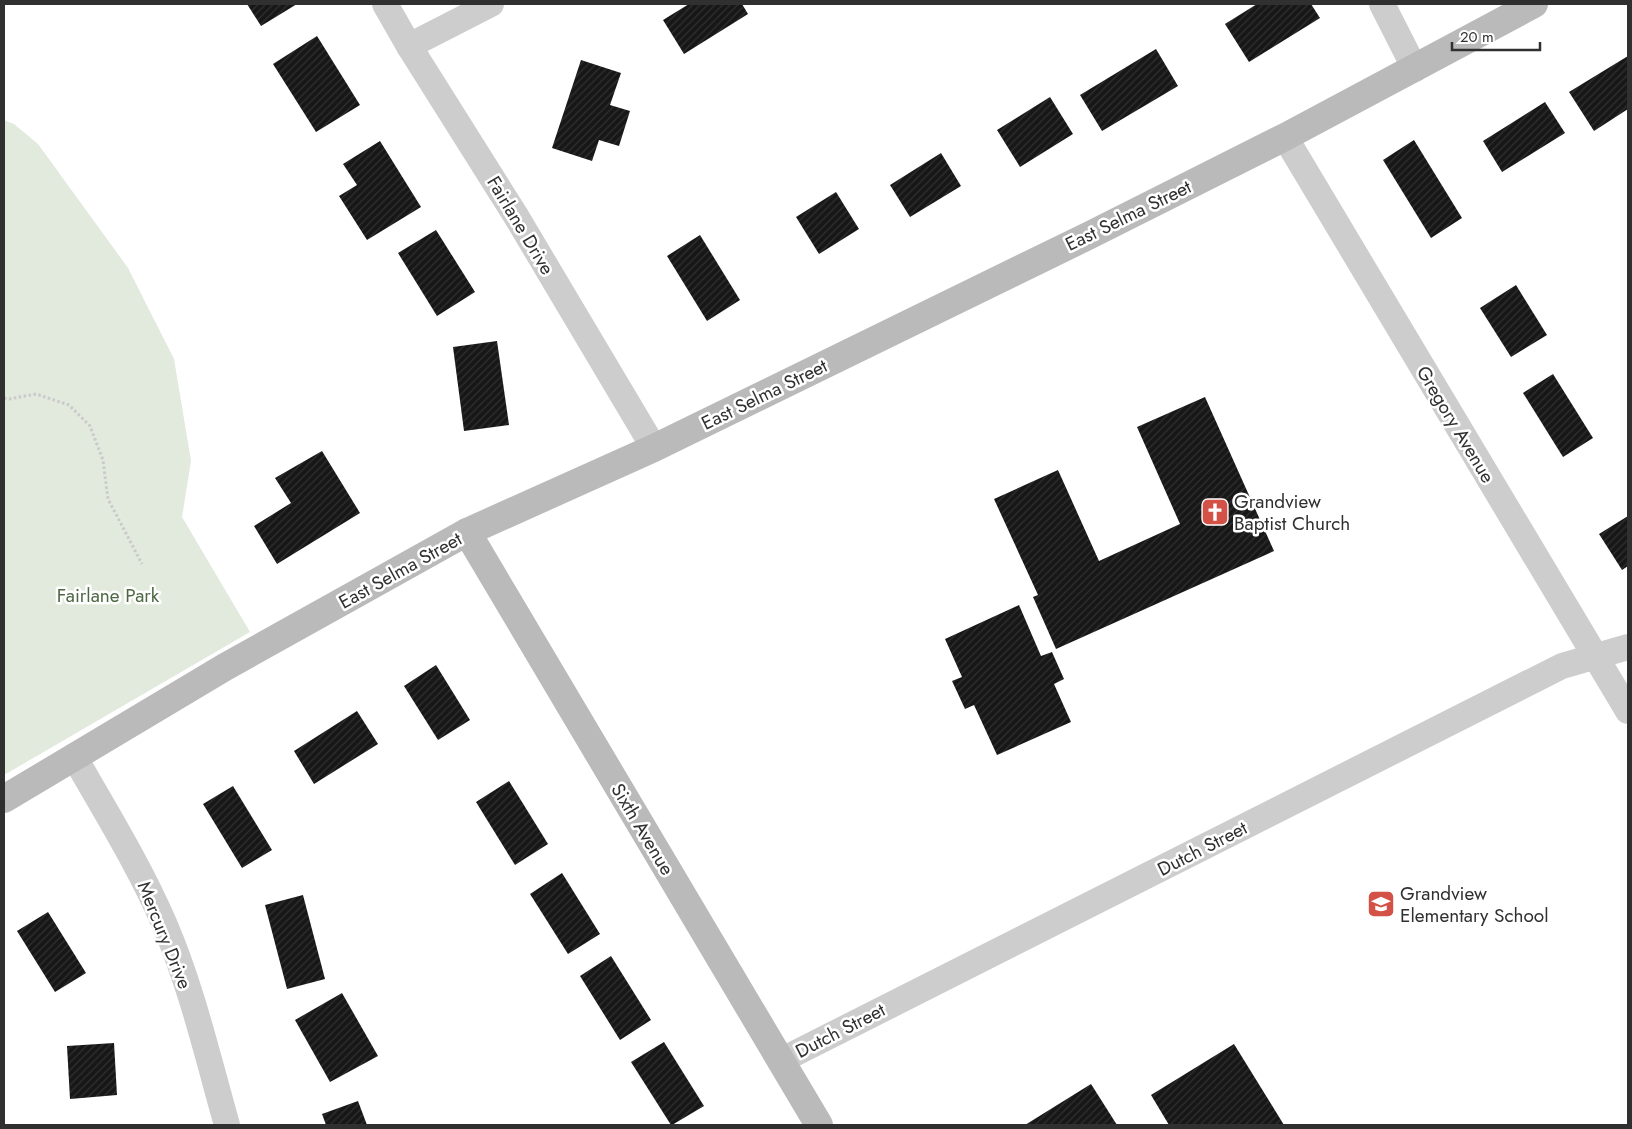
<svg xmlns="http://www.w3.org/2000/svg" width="1632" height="1129" viewBox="0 0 1632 1129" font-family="Jost,sans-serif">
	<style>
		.park { fill: #e2e9dd }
		.building { fill: url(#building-hatch) }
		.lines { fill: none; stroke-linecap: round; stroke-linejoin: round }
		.path { stroke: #cacaca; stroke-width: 3; stroke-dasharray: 2.5 2.5; stroke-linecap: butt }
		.street { stroke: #cdcdcd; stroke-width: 26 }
		.secondary { stroke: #bababa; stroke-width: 28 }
		.labels { text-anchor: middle; stroke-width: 5; stroke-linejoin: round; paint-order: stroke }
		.street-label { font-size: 19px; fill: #303030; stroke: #fff }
		.poi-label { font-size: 19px; fill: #303030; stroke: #fff; text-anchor: start }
		.park-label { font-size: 19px; fill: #4e6842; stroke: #fff }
	</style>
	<defs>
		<pattern id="building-hatch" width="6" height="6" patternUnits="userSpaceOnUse" patternTransform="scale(1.25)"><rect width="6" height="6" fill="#171717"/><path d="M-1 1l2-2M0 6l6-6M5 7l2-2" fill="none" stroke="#303030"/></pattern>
	</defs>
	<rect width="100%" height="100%" fill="#fff"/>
	<polygon class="park" points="4,120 14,124 38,144 128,268 174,359 191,461 182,517 250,632 4,775"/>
	<g class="building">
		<polygon points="247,4 297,4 261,26"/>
		<polygon points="689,4 742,4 748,14 684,54 663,20"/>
		<polygon points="1257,4 1311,4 1320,18 1249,62 1225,24"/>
		<polygon points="317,36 360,105 316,132 273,64"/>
		<polygon points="1156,49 1178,86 1102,131 1080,95"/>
		<polygon points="1628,56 1628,109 1594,131 1569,92"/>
		<polygon points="581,60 621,73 610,105 630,111 619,146 599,140 592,161 552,148"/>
		<polygon points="1050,97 1073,134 1020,167 997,130"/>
		<polygon points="1545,102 1565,133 1502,172 1483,141"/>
		<polygon points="1414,140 1462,218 1431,238 1383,160"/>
		<polygon points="380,141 421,207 367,240 339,196 357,185 343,164"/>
		<polygon points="941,153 961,186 910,217 890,185"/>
		<polygon points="836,192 859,229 819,254 796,217"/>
		<polygon points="436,230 475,292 437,316 398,253"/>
		<polygon points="700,235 740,300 707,321 667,256"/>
		<polygon points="1516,285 1547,335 1511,357 1480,308"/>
		<polygon points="497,341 509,425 464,431 453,347"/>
		<polygon points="1553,374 1593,438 1563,457 1523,393"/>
		<polygon points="1205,397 1274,551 1056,649 1033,597 1038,595 994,499 1058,470 1099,561 1180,524 1137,427"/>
		<polygon points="322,451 360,513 277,564 254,526 291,503 275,478"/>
		<polygon points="1628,516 1628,566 1622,570 1599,534"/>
		<polygon points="1019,605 1041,656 1052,652 1064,679 1054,684 1071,722 997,755 974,705 965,709 952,681 962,677 945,639"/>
		<polygon points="436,665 470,720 438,740 404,686"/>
		<polygon points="357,711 378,744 314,784 294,751"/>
		<polygon points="509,781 548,844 515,865 476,802"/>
		<polygon points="233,786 272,850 242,868 203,804"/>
		<polygon points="562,873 600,934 568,954 530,894"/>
		<polygon points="303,895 325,979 287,989 265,905"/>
		<polygon points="48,912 86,973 55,992 17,931"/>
		<polygon points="611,956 651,1020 620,1040 580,976"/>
		<polygon points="342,993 378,1056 330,1082 295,1020"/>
		<polygon points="664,1042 704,1106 672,1125 671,1125 631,1062"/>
		<polygon points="114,1043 117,1095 70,1099 67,1046"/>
		<polygon points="1234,1044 1284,1125 1169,1125 1151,1095"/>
		<polygon points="1091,1084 1117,1125 1025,1125"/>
		<polygon points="358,1101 367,1125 326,1125 322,1114"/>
	</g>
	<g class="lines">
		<polyline class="path" points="4,398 9,399 36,394 69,405 90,426 103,460 108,499 142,564"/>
		<g class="street">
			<polyline points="385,4 409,46 516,216 654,448"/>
			<polyline points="1382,4 1415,69"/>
			<polyline points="409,46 491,4"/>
			<polyline points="1285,137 1628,711"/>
			<path d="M74 756C105 811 139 865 164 923 192 988 208 1058 227 1125"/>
			<polyline points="780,1061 1562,666 1628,647"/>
		</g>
		<g class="secondary">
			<polyline points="467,532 819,1125"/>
			<polyline points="4,799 225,667 467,532 654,448 1090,235 1285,137 1534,4"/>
		</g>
	</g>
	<defs>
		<g id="church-square" transform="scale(1.4375)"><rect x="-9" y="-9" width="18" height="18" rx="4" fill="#d35147" stroke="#fff"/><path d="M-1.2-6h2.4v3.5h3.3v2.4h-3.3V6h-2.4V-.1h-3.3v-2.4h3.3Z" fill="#fff"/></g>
		<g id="school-square" transform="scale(1.4375)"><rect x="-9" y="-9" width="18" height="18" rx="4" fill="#d35147" stroke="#fff"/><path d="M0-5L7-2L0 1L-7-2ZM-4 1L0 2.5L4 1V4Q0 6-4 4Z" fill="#fff"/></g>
	</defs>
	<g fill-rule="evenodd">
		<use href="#church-square" x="1215" y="512"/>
		<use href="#school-square" x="1381" y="904"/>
	</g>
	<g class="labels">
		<g class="street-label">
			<text transform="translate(1128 215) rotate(-26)" y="7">East Selma Street</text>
			<text transform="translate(521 225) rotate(59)" y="7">Fairlane Drive</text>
			<text transform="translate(764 394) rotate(-26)" y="7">East Selma Street</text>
			<text transform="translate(1456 424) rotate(59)" y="7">Gregory Avenue</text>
			<text transform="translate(400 570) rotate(-29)" y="7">East Selma Street</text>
			<text transform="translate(643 829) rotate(59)" y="7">Sixth Avenue</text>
			<text transform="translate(1202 848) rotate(-27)" y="7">Dutch Street</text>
			<text transform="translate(165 935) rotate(68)" y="7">Mercury Drive</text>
			<text transform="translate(840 1030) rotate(-27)" y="7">Dutch Street</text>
		</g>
		<g class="poi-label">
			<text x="1234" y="508">Grandview<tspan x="1234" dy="22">Baptist Church</tspan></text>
			<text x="1400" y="900">Grandview<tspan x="1400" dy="22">Elementary School</tspan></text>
		</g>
		<g class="park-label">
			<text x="108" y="602">Fairlane Park</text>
		</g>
	</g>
	<rect width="1632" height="1129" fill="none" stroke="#303030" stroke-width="10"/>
	<path d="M1452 42v8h88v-8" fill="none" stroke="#303030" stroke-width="2.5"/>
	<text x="1460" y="42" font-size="15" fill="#303030" stroke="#ffffff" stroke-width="4" paint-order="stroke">20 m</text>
</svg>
